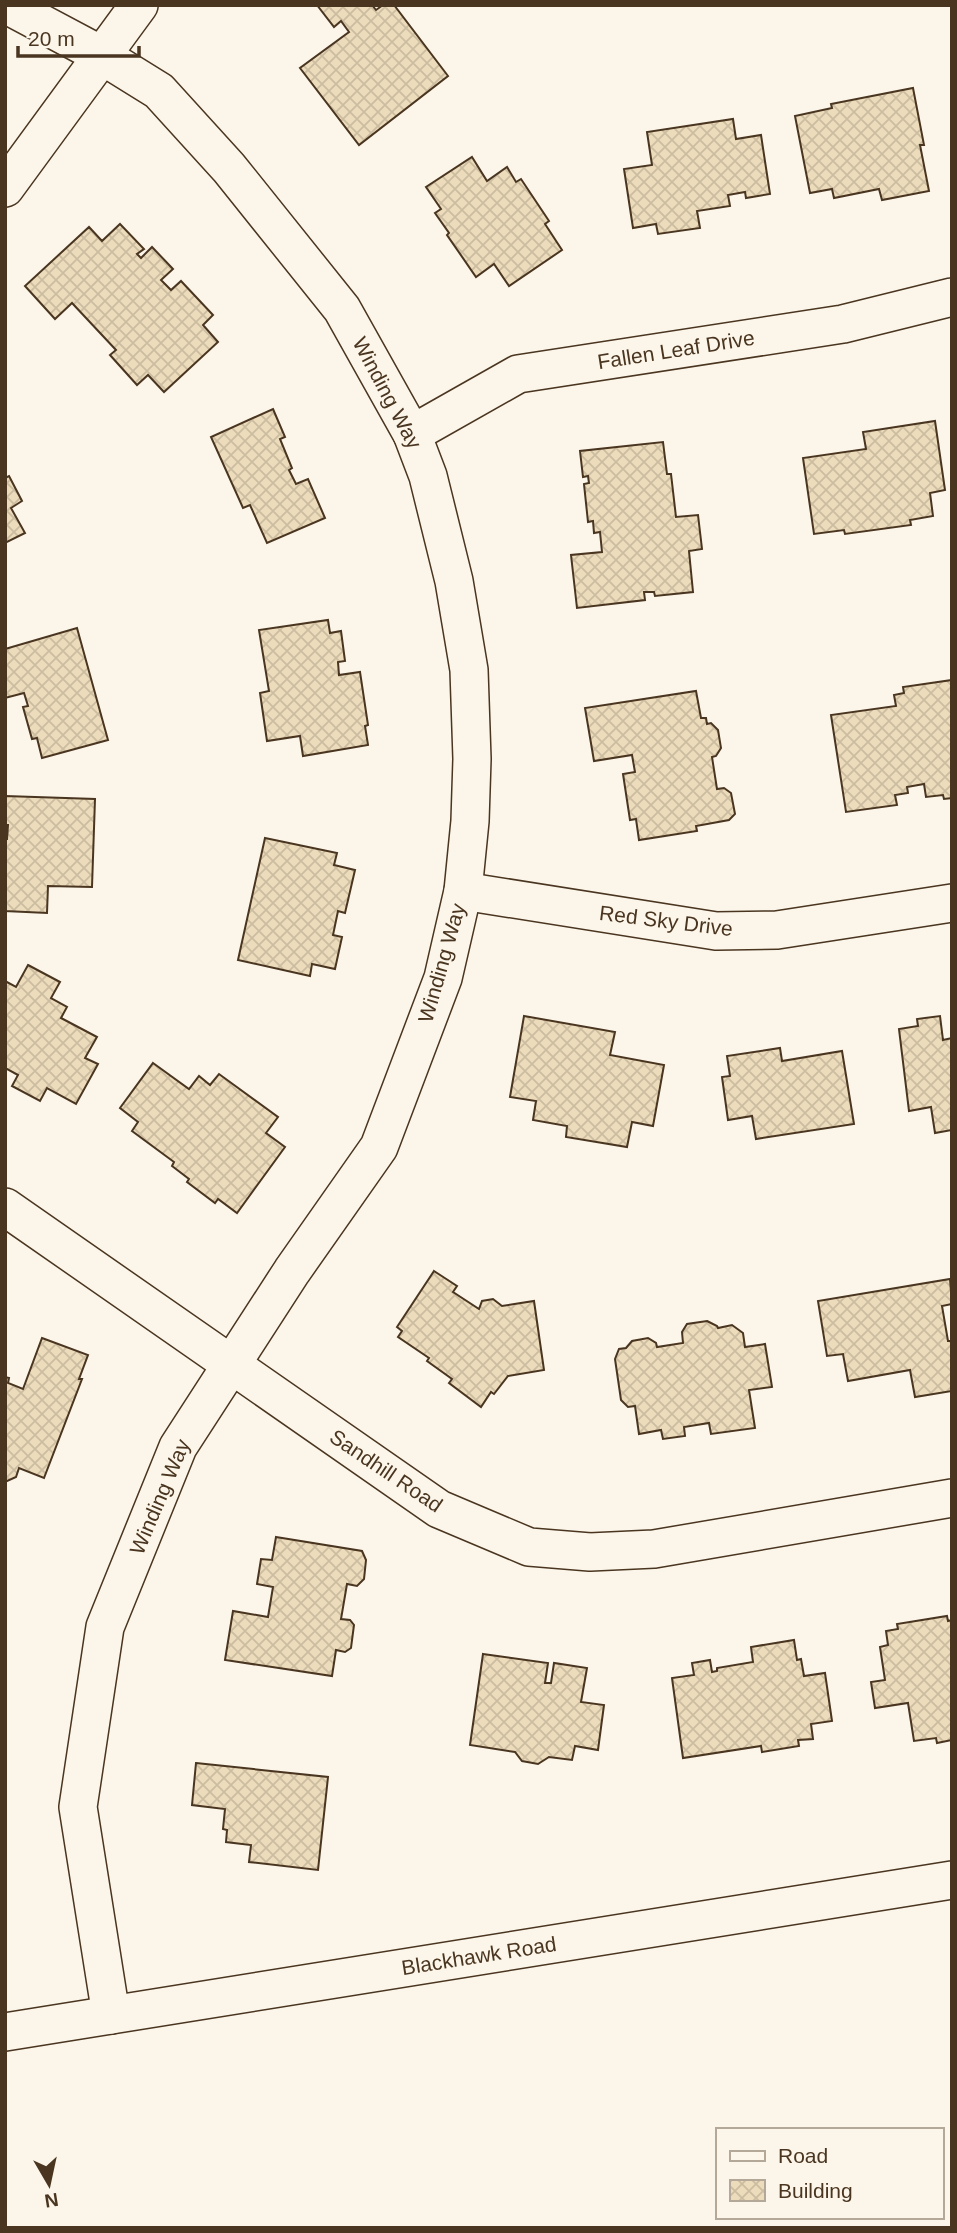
<svg xmlns="http://www.w3.org/2000/svg" width="957" height="2233" viewBox="0 0 957 2233" font-family="Helvetica,sans-serif">
	<style>
		.building { fill: url(#building-cross-hatch); stroke: #4a3520; stroke-width: 2 }
		.lines { fill: none; stroke-linecap: round; stroke-linejoin: round }
		.street-casing { stroke: #4a3520; stroke-width: 40 }
		.street { stroke: #fbf6e9; stroke-width: 37 }
		.labels { text-anchor: middle; stroke-width: 5; stroke-linejoin: round; paint-order: stroke }
		.street-label { font-size: 21px; fill: #4a3520; stroke: #fbf6e9 }
	</style>
	<defs>
		<pattern id="building-cross-hatch" width="8" height="8" patternUnits="userSpaceOnUse" patternTransform="scale(1.75)"><rect width="8" height="8" fill="#ecdcbc"/><path d="M0 0l8 8M0 8l8-8" fill="none" stroke="#ccbda1"/></pattern>
	</defs>
	<rect width="100%" height="100%" fill="#fbf6e9"/>
	<g class="building">
		<polygon points="317,5 372,5 376,10 383,5 394,5 448,76 359,145 300,68 349,32 341,21 334,27"/>
		<polygon points="913,88 924,145 920,145 929,191 882,200 879,189 834,198 832,189 810,193 795,116 832,108 831,104"/>
		<polygon points="733,119 736,139 761,135 770,194 746,198 745,192 728,195 730,206 697,211 700,228 658,234 656,224 633,228 624,169 652,165 647,132"/>
		<polygon points="472,157 487,181 507,167 516,182 521,179 549,221 545,224 562,250 509,286 494,264 476,277 447,235 449,233 435,213 441,209 426,187"/>
		<polygon points="120,224 144,249 137,254 141,258 152,247 173,269 161,280 171,290 181,281 213,315 203,325 218,342 164,392 148,375 137,385 110,355 116,350 72,303 55,319 25,286 89,227 102,241"/>
		<polygon points="273,409 285,437 280,439 292,468 289,470 296,484 308,479 325,518 267,543 250,505 243,508 211,437"/>
		<polygon points="935,421 945,490 930,493 933,516 910,520 911,525 845,534 844,530 814,534 803,458 866,449 863,432"/>
		<polygon points="663,442 667,474 671,474 676,517 698,515 702,549 689,551 693,592 655,596 654,592 644,592 645,600 577,608 571,555 602,552 600,532 594,533 593,521 588,522 584,484 589,483 588,476 583,477 580,451"/>
		<polygon points="9,476 22,501 11,508 25,533 5,543 5,478"/>
		<polygon points="328,620 330,633 341,631 345,661 338,662 339,675 360,672 368,725 365,726 368,745 303,756 300,736 267,741 260,693 269,691 259,630"/>
		<polygon points="77,628 108,740 42,758 37,738 32,739 23,707 28,706 24,693 5,698 5,649"/>
		<polygon points="952,680 952,798 944,799 943,795 926,797 924,784 907,787 908,793 895,795 897,805 846,812 831,715 896,706 894,695 904,693 903,687"/>
		<polygon points="696,691 701,718 706,718 707,724 711,723 718,730 721,748 716,756 712,757 717,789 724,788 731,793 735,814 729,820 696,826 697,831 639,840 636,819 630,820 623,774 635,772 632,755 594,761 585,708"/>
		<polygon points="5,796 95,799 92,887 48,886 47,913 5,911 5,839 7,839 8,825 5,825"/>
		<polygon points="265,838 337,853 334,865 355,870 345,913 338,911 333,935 342,937 335,969 312,964 310,976 238,960"/>
		<polygon points="28,965 60,982 51,998 67,1007 61,1018 97,1037 85,1058 98,1064 76,1104 47,1088 40,1101 12,1086 18,1075 5,1068 5,981 16,987"/>
		<polygon points="524,1016 615,1032 610,1055 664,1065 653,1126 632,1122 627,1147 566,1137 567,1126 533,1120 536,1101 510,1097"/>
		<polygon points="940,1016 943,1040 952,1038 952,1130 935,1133 931,1107 909,1111 899,1029 918,1026 917,1019"/>
		<polygon points="780,1048 782,1061 842,1051 854,1124 756,1139 752,1116 728,1120 722,1077 730,1076 727,1056"/>
		<polygon points="153,1063 189,1089 199,1076 210,1085 219,1074 278,1117 266,1133 285,1147 237,1213 218,1199 215,1203 187,1182 189,1179 172,1166 174,1162 132,1131 138,1122 120,1108"/>
		<polygon points="434,1271 457,1286 453,1292 479,1309 482,1301 493,1299 502,1306 534,1301 544,1370 508,1376 494,1394 491,1392 481,1407 449,1383 452,1379 427,1361 429,1358 398,1337 402,1331 397,1327"/>
		<polygon points="950,1279 952,1304 942,1306 948,1341 952,1341 952,1391 915,1397 910,1370 848,1381 843,1354 827,1356 818,1301"/>
		<polygon points="707,1321 717,1326 718,1328 732,1325 743,1333 745,1347 765,1344 772,1387 749,1390 755,1428 711,1434 709,1423 684,1427 685,1436 663,1439 661,1430 639,1434 635,1406 628,1407 621,1400 615,1359 619,1349 626,1348 632,1341 648,1338 656,1343 657,1347 683,1343 682,1332 687,1324"/>
		<polygon points="42,1338 88,1355 79,1379 82,1379 44,1478 19,1468 16,1477 5,1482 5,1377 9,1378 8,1383 23,1389"/>
		<polygon points="276,1537 362,1551 366,1560 364,1579 357,1586 347,1584 341,1619 350,1620 354,1625 351,1648 345,1652 336,1650 332,1676 225,1660 233,1611 268,1617 273,1587 257,1584 261,1559 272,1560"/>
		<polygon points="947,1616 948,1621 952,1620 952,1740 937,1743 936,1738 914,1741 908,1703 875,1708 871,1682 885,1680 880,1647 888,1645 886,1631 898,1629 897,1624"/>
		<polygon points="794,1640 797,1660 801,1659 804,1676 825,1673 832,1721 811,1724 813,1739 798,1740 799,1746 762,1752 761,1746 683,1758 672,1678 694,1675 692,1663 710,1660 712,1672 717,1671 717,1668 753,1662 751,1647"/>
		<polygon points="483,1654 548,1663 545,1683 551,1683 554,1663 587,1668 581,1702 604,1705 598,1750 575,1746 572,1760 549,1757 538,1764 522,1761 515,1752 470,1745"/>
		<polygon points="196,1763 328,1777 318,1870 249,1862 251,1845 226,1842 227,1830 223,1829 225,1809 192,1805"/>
	</g>
	<g class="lines">
		<g class="street-casing">
			<g id="street">
				<polyline points="7,5 101,55 159,91 229,168 342,309 412,434 428,476 454,581 469,670 472,759 470,821 463,891 443,978 379,1147 292,1271 178,1447 105,1627 78,1807 111,2015"/>
				<polyline points="5,188 139,5"/>
				<polyline points="412,434 518,374 843,324 952,297"/>
				<polyline points="463,891 716,931 777,930 952,903"/>
				<polyline points="5,1207 439,1509 529,1547 590,1552 654,1549 952,1498"/>
				<polyline points="5,2032 952,1880"/>
			</g>
		</g>
		<use href="#street" class="street"/>
	</g>
	<g class="labels">
		<g class="street-label">
			<text transform="translate(676 350) rotate(-9)" y="7">Fallen Leaf Drive</text>
			<text transform="translate(387 393) rotate(62)" y="7">Winding Way</text>
			<text transform="translate(666 921) rotate(7)" y="7">Red Sky Drive</text>
			<text transform="translate(442 963) rotate(-74)" y="7">Winding Way</text>
			<text transform="translate(386 1471) rotate(34)" y="7">Sandhill Road</text>
			<text transform="translate(160 1497) rotate(-67)" y="7">Winding Way</text>
			<text transform="translate(479 1956) rotate(-9)" y="7">Blackhawk Road</text>
		</g>
	</g>
	<rect width="957" height="2233" fill="none" stroke="#4a3520" stroke-width="14"/>
	<rect x="716" y="2128" width="228" height="91" fill="#fbf6e9" stroke="#b4a999" stroke-width="2"/>
	<rect x="730" y="2151" width="35" height="10" fill="#fbf6e9" stroke="#b4a999" stroke-width="2"/>
	<text x="778" y="2163" font-size="21" fill="#4a3520">Road</text>
	<rect x="730" y="2180" width="35" height="21" fill="url(#building-cross-hatch)" stroke="#b4a999" stroke-width="2"/>
	<text x="778" y="2198" font-size="21" fill="#4a3520">Building</text>
	<g transform="translate(49 2184) rotate(171)" stroke="#fbf6e9" stroke-width="5" paint-order="stroke">
	<path d="M0-5L12 26L0 18L-12 26Z" fill="#4a3520"/>
	<text y="-10" font-size="19" font-weight="bold" text-anchor="middle" fill="#4a3520">N</text>
	</g>
	<path d="M18 46v10h121v-10" fill="none" stroke="#4a3520" stroke-width="3.5"/>
	<text x="28" y="46" font-size="21" fill="#4a3520" stroke="#fbf6e9" stroke-width="5" paint-order="stroke">20 m</text>
</svg>
